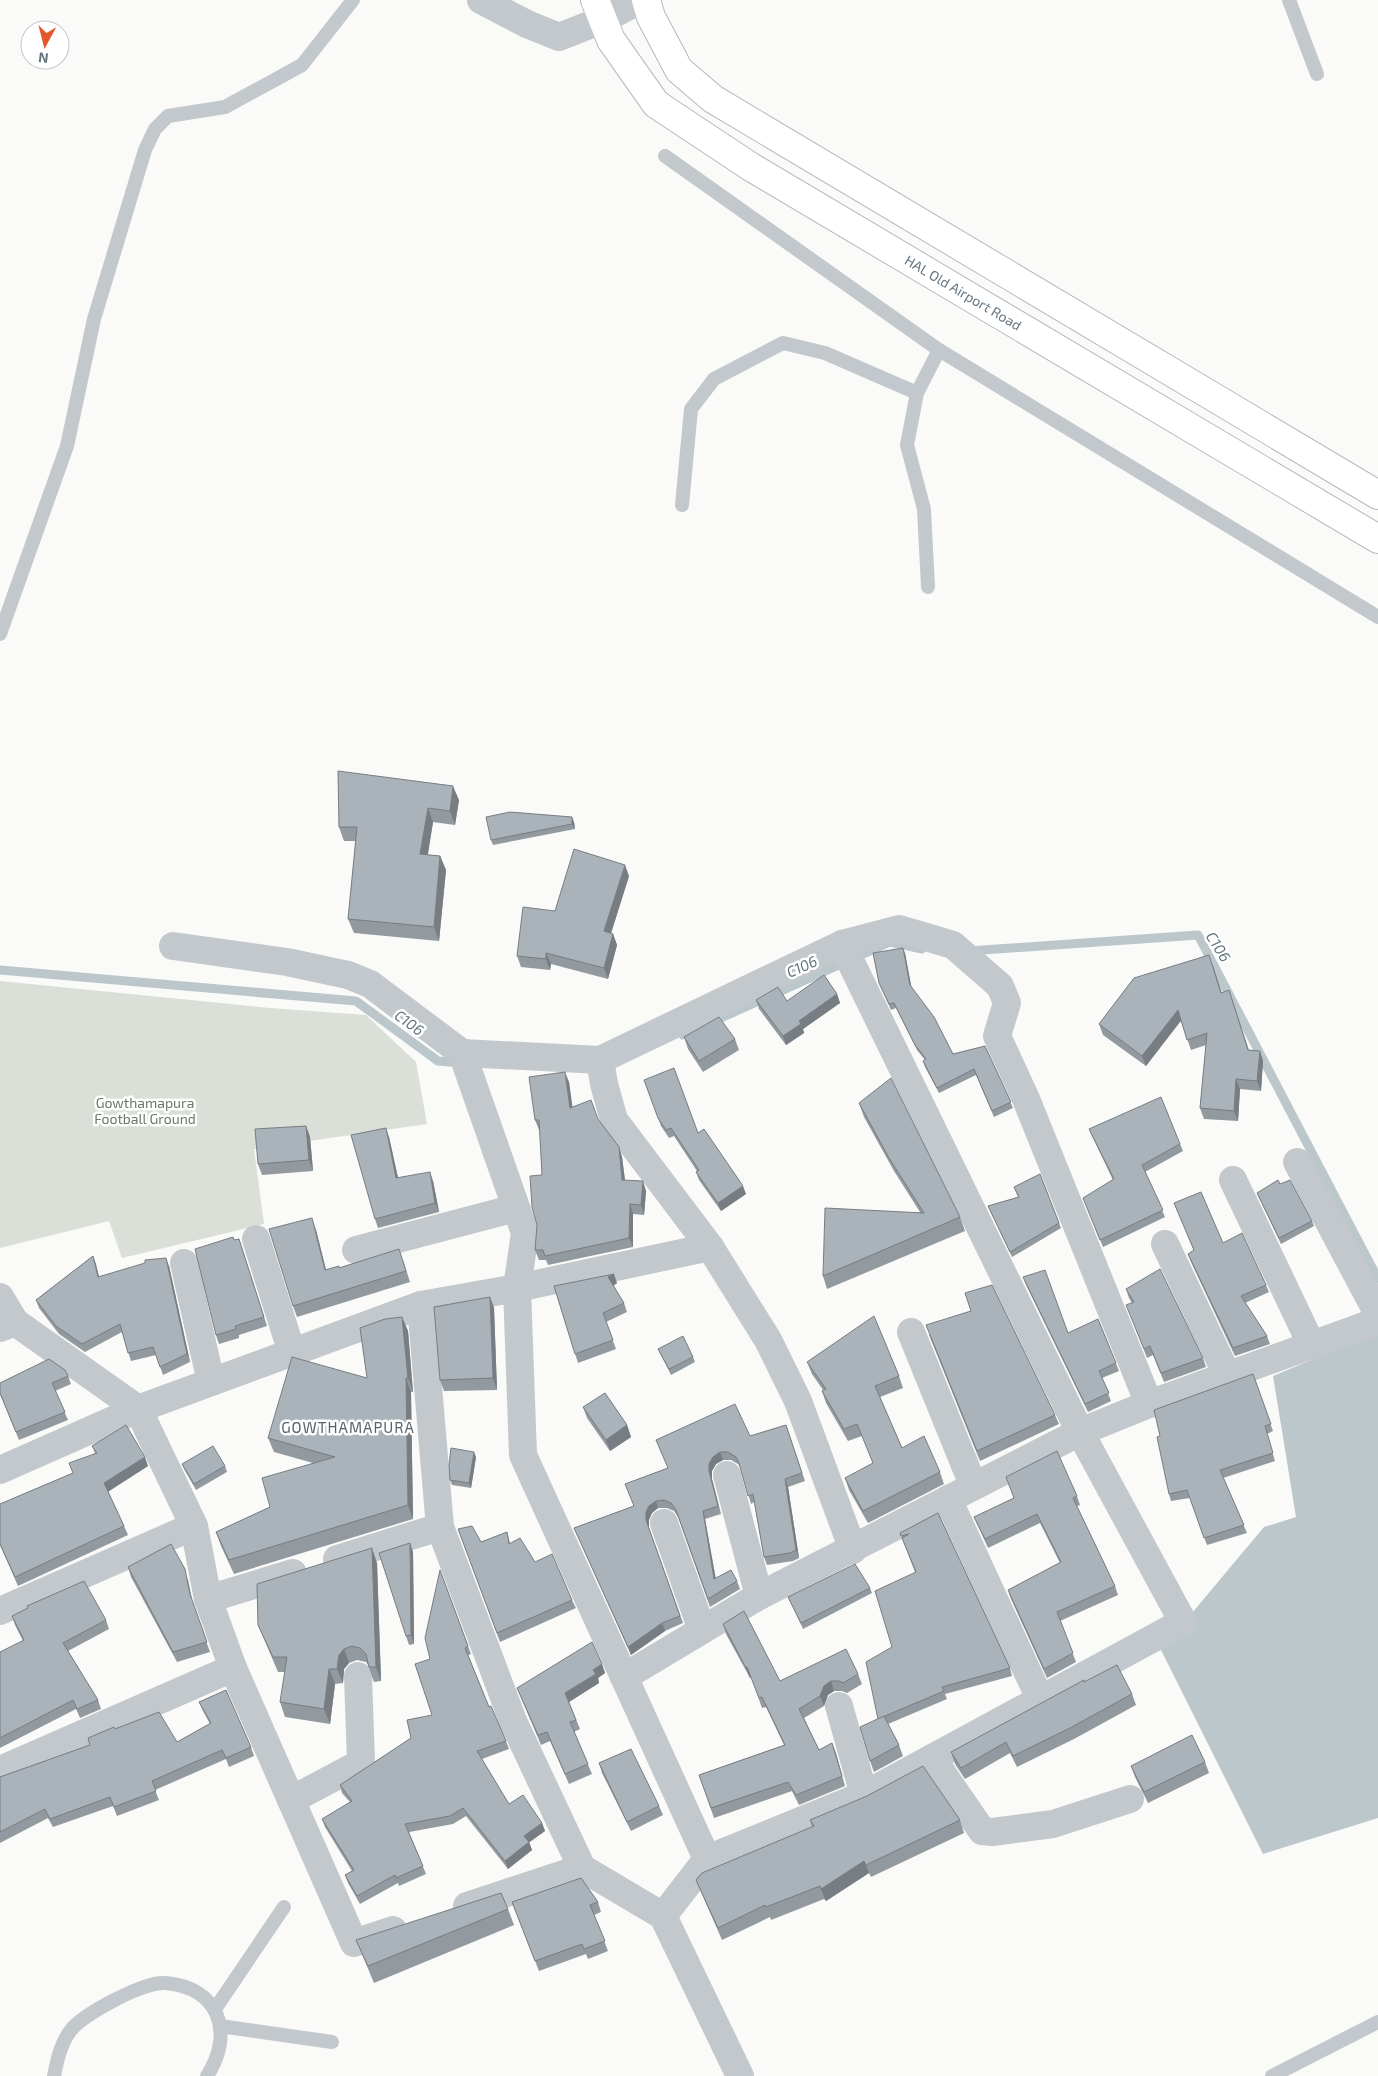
<svg xmlns="http://www.w3.org/2000/svg" width="1378" height="2076" viewBox="0 0 1378 2076" font-family="'Exo 2',sans-serif">
	<style>
		.green { fill: #dadfd7 }
		.water { fill: #bbc7cb }
		.lines { fill: none; stroke-linecap: round; stroke-linejoin: round }
		.stream { stroke: #bbc7cb; stroke-width: 9 }
		.primary-casing { stroke: #b5babe; stroke-width: 30 }
		.service { stroke: #c3c8cc; stroke-width: 14 }
		.minor { stroke: #c3c8cc; stroke-width: 28 }
		.tertiary { stroke: #c3c8cc; stroke-width: 28 }
		.primary { stroke: #fff; stroke-width: 28 }
		.wall { fill: #929a9f }
		.shaded-wall { fill: #777d82 }
		.building { fill: #aab3b9; stroke: #777d82 }
		.labels { text-anchor: middle; stroke-width: 5; stroke-linejoin: round; paint-order: stroke }
		.street-label { font-size: 14px; fill: #657683; stroke: #fff }
		.park-label { font-size: 14px; fill: #687a64; stroke: #fff }
		.water-label { font-size: 15px; font-style: italic; fill: #60757c; stroke: #fff }
		.neighbourhood-label { font-size: 15px; letter-spacing: 1px; fill: #57646e; stroke: #fff }
	</style>
	<rect width="100%" height="100%" fill="#fafaf8"/>
	<polygon class="green" points="0,981 270,1008 366,1015 416,1062 427,1124 254,1149 264,1224 122,1258 109,1221 0,1248"/>
	<polygon class="water" points="1378,1332 1378,1818 1263,1854 1161,1650 1264,1527 1296,1517 1273,1376"/>
	<g class="lines">
		<g class="stream">
			<polyline points="969,951 1198,935 1378,1279"/>
			<polyline points="0,970 356,1001 438,1061 462,1063"/>
			<polyline points="683,1035 890,942 922,949"/>
		</g>
		<g class="primary-casing">
			<g id="primary">
				<path id="s1" d="M595 0 611 40 656 104 751 167 1378 539"/>
				<polyline points="646,0 651,17 679,70 713,99 1378,495"/>
			</g>
		</g>
		<g class="service">
			<polyline points="1289,0 1317,74"/>
			<polyline points="665,156 939,350 1378,617"/>
			<polyline points="682,505 691,409 714,379 783,343 825,353 917,393"/>
			<polyline points="928,587 924,509 907,445 917,393 939,350"/>
			<polyline points="0,634 67,446 94,319 145,150 155,129 168,116 225,107 302,65 353,0"/>
			<polyline points="215,2009 284,1907"/>
			<polyline points="220,2026 332,2042"/>
			<path d="M54 2076C57 2061 61 2042 71 2030 83 2014 145 1981 165 1983 219 1987 235 2033 207 2076"/>
			<polyline points="1272,2076 1378,2022"/>
		</g>
		<g class="minor">
			<polyline points="842,944 899,929 953,945 1000,986 1007,1003 997,1036 1026,1099 1149,1404"/>
			<polyline points="173,946 287,962 348,975 370,984 462,1053 525,1233 517,1288 523,1455 707,1859 663,1916"/>
			<polyline points="462,1053 600,1060 842,944 1080,1432 1183,1622 864,1795 707,1859"/>
			<polyline points="600,1060 604,1084 614,1120 710,1247 768,1340 798,1401 853,1550"/>
			<polyline points="1297,1162 1378,1314"/>
			<polyline points="1233,1180 1312,1346"/>
			<polyline points="256,1239 292,1353"/>
			<polyline points="1165,1244 1228,1377"/>
			<polyline points="356,1250 516,1208"/>
			<polyline points="184,1263 211,1382"/>
			<polyline points="0,1297 15,1322"/>
			<polyline points="421,1305 440,1527 513,1721 582,1868 663,1916 740,2076"/>
			<polyline points="0,1328 15,1322 138,1409 194,1526 208,1599 233,1668 354,1943 393,1930"/>
			<polyline points="911,1332 973,1485"/>
			<polyline points="0,1470 138,1409 421,1305 517,1288 710,1247"/>
			<polyline points="727,1475 759,1596"/>
			<polyline points="948,1499 1040,1699"/>
			<polyline points="664,1523 702,1630"/>
			<polyline points="337,1559 440,1527"/>
			<polyline points="208,1599 293,1573"/>
			<polyline points="0,1611 194,1526"/>
			<polyline points="624,1677 759,1596 1080,1432 1149,1404 1378,1321"/>
			<polyline points="839,1706 864,1795"/>
			<polyline points="932,1758 982,1831 992,1832 1053,1824 1130,1799"/>
			<polyline points="0,1770 233,1668"/>
			<polyline points="291,1800 361,1763 358,1676"/>
			<polyline points="467,1906 582,1868"/>
		</g>
		<polyline class="tertiary" points="481,0 527,24 559,37 602,20 640,0"/>
		<use href="#primary" class="primary"/>
	</g>
	<g class="wall">
		<polygon points="459,800 455,825 433,822 428,855 440,856 446,870 439,941 354,933 348,919 356,841 344,841 339,827"/>
		<polygon points="574,822 575,829 493,845 491,840"/>
		<polygon points="629,876 611,933 613,934 617,945 608,979 551,964 550,970 521,967 517,956 555,911"/>
		<polygon points="905,953 911,987 953,1054 985,1046 1013,1108 994,1117 976,1075 939,1093 925,1067 923,1061 925,1060 917,1050 896,1008 891,1010 879,983"/>
		<polygon points="1213,965 1222,993 1229,990 1249,1050 1260,1051 1263,1061 1261,1091 1240,1089 1238,1121 1204,1119 1200,1108 1206,1045 1191,1050 1181,1021 1146,1066 1103,1035 1099,1024"/>
		<polygon points="837,994 840,1003 803,1029 804,1033 786,1045 759,1009 756,1000 787,1001"/>
		<polygon points="684,1037 735,1039 739,1050 703,1072 688,1049"/>
		<polygon points="644,1080 698,1133 746,1194 721,1211 699,1180 696,1172 697,1171 674,1136 669,1138 661,1126"/>
		<polygon points="569,1082 572,1107 598,1120 619,1147 622,1157 625,1180 646,1191 644,1215 633,1214 633,1247 548,1265 546,1260 539,1260 535,1250 542,1175 540,1130 539,1130 535,1120"/>
		<polygon points="859,1103 960,1217 965,1231 827,1289 823,1276 920,1212 894,1171 864,1117"/>
		<polygon points="306,1126 310,1137 313,1171 262,1175 258,1164"/>
		<polygon points="1089,1129 1180,1144 1183,1151 1145,1172 1165,1217 1103,1247 1083,1198 1113,1180 1092,1136"/>
		<polygon points="389,1137 398,1178 433,1181 439,1212 378,1228 375,1219"/>
		<polygon points="1040,1174 1061,1228 1012,1257 988,1206 1018,1197 1014,1187"/>
		<polygon points="1280,1184 1312,1221 1314,1226 1281,1244 1257,1193"/>
		<polygon points="1174,1203 1223,1243 1266,1285 1269,1292 1245,1303 1267,1336 1270,1344 1235,1356 1191,1262 1188,1254 1194,1251"/>
		<polygon points="316,1230 326,1270 403,1260 410,1282 297,1317 293,1306"/>
		<polygon points="239,1239 267,1326 239,1335 239,1338 219,1344 216,1335 234,1240"/>
		<polygon points="93,1256 99,1277 169,1266 190,1362 163,1375 156,1355 131,1361 122,1332 85,1352 59,1334 39,1308 36,1300"/>
		<polygon points="1023,1277 1068,1333 1098,1319 1119,1371 1102,1378 1111,1401 1088,1412 1026,1285"/>
		<polygon points="617,1283 613,1285 624,1303 627,1312 606,1322 616,1349 578,1363 554,1286"/>
		<polygon points="1126,1289 1203,1358 1206,1367 1164,1382 1153,1355 1147,1358 1130,1314 1132,1303 1129,1298"/>
		<polygon points="490,1297 494,1308 497,1390 444,1391 440,1380"/>
		<polygon points="971,1311 1055,1415 1059,1424 980,1461 929,1335"/>
		<polygon points="402,1317 408,1331 413,1392 411,1392 413,1519 234,1574 221,1546 216,1532 270,1507 313,1463 274,1452 268,1438 367,1378"/>
		<polygon points="658,1349 693,1357 695,1362 671,1375"/>
		<polygon points="807,1362 899,1376 903,1388 880,1397 902,1448 940,1472 944,1484 868,1523 849,1490 845,1478 873,1463 862,1436 848,1441 826,1403 822,1391 823,1390 812,1374"/>
		<polygon points="1253,1374 1273,1431 1267,1434 1275,1461 1223,1478 1247,1533 1207,1545 1190,1498 1171,1501 1169,1494 1160,1436"/>
		<polygon points="68,1376 71,1384 55,1391 68,1420 19,1440 0,1394"/>
		<polygon points="583,1407 627,1425 631,1437 610,1451 587,1418"/>
		<polygon points="786,1425 805,1481 788,1487 799,1558 793,1561 767,1565 764,1557 754,1502 751,1504 741,1468 738,1464 731,1460 723,1460 716,1464 712,1471 712,1479 721,1514 705,1519 716,1579 737,1581 740,1589 710,1607 678,1517 674,1511 667,1508 658,1508 652,1513 649,1520 649,1528 683,1623 665,1631 631,1655 574,1528 634,1506 625,1484 668,1468 656,1440 750,1436"/>
		<polygon points="92,1446 148,1466 108,1492 124,1526 128,1535 18,1586 0,1545 0,1504 73,1473 95,1453"/>
		<polygon points="476,1457 471,1488 452,1485 450,1480"/>
		<polygon points="182,1464 225,1466 227,1472 196,1490 184,1469"/>
		<polygon points="1006,1477 1077,1496 1080,1505 1077,1506 1115,1586 1118,1595 1060,1621 1076,1662 1047,1678 1011,1599 1008,1590 1060,1563 1040,1523 988,1548 974,1517 1014,1498"/>
		<polygon points="938,1513 1010,1668 1012,1676 945,1694 947,1699 888,1724 899,1745 903,1756 874,1772 870,1761 892,1647 915,1572 900,1533"/>
		<polygon points="458,1529 481,1542 507,1532 510,1543 535,1562 572,1600 576,1608 500,1642"/>
		<polygon points="413,1552 414,1644 409,1645 406,1636"/>
		<polygon points="377,1563 381,1681 374,1682 368,1665 366,1662 357,1660 349,1663 344,1669 343,1683 335,1684 330,1724 285,1717 280,1702 285,1672 278,1672 264,1639 258,1625"/>
		<polygon points="128,1567 188,1579 193,1604 210,1652 177,1662 131,1577"/>
		<polygon points="440,1570 471,1654 468,1655 489,1707 506,1741 509,1749 482,1759 509,1804 542,1823 545,1831 529,1842 532,1850 508,1869 466,1816 453,1824 409,1832 426,1874 399,1886 398,1883 360,1904 348,1883 345,1875 352,1871 325,1827 322,1819 350,1802 342,1793 340,1785 411,1738 432,1715 430,1659"/>
		<polygon points="870,1588 872,1593 803,1629 788,1597"/>
		<polygon points="12,1616 106,1620 109,1629 68,1651 98,1700 101,1709 80,1718 76,1709 0,1748 0,1652 23,1641 15,1625"/>
		<polygon points="723,1624 780,1681 858,1674 862,1684 847,1693 842,1691 834,1691 828,1695 824,1706 804,1718 819,1750 832,1743 845,1786 799,1805 792,1791 714,1818 699,1775 784,1745 766,1707 762,1708 751,1677 750,1678 726,1634"/>
		<polygon points="602,1664 605,1673 598,1678 599,1683 569,1702 580,1729 574,1732 592,1774 569,1784 550,1741 541,1745 517,1688"/>
		<polygon points="1084,1682 1132,1694 1136,1705 1074,1739 1017,1767 1010,1753 965,1779 955,1764 951,1752"/>
		<polygon points="199,1702 251,1747 254,1756 229,1767 226,1759 155,1790 159,1800 117,1816 113,1806 53,1827 48,1818 0,1843 0,1777 90,1745 115,1729 177,1742 210,1724 203,1711"/>
		<polygon points="1205,1762 1209,1773 1148,1803 1135,1777 1131,1766"/>
		<polygon points="599,1763 659,1806 663,1815 631,1831 602,1773"/>
		<polygon points="810,1820 960,1820 964,1833 871,1877 869,1873 826,1901 824,1899 771,1920 770,1917 722,1940 701,1892 696,1880 812,1827"/>
		<polygon points="512,1902 598,1902 601,1912 594,1915 608,1951 588,1959 586,1954 539,1971"/>
		<polygon points="508,1909 514,1925 374,1983 356,1940"/>
	</g>
	<g class="shaded-wall">
		<polygon points="453,786 459,800 455,825 450,811"/>
		<polygon points="428,808 433,822 425,869 420,854"/>
		<polygon points="572,817 574,822 575,829 572,824"/>
		<polygon points="440,856 446,870 439,941 434,927"/>
		<polygon points="625,865 629,876 608,943 604,931"/>
		<polygon points="613,934 617,945 608,979 604,968"/>
		<polygon points="903,948 905,953 912,990 910,985"/>
		<polygon points="546,953 551,964 550,970 546,959"/>
		<polygon points="837,994 840,1003 803,1029 804,1033 786,1045 783,1036 799,1021"/>
		<polygon points="1178,1010 1181,1020 1146,1066 1142,1056"/>
		<polygon points="1260,1051 1263,1061 1261,1091 1257,1081"/>
		<polygon points="565,1072 569,1082 574,1118 570,1108"/>
		<polygon points="1236,1079 1240,1089 1238,1121 1234,1111"/>
		<polygon points="306,1126 310,1137 313,1171 309,1160"/>
		<polygon points="386,1128 389,1137 400,1187 396,1178"/>
		<polygon points="619,1147 622,1157 626,1189 622,1180"/>
		<polygon points="430,1172 433,1181 439,1212 435,1203"/>
		<polygon points="643,1181 646,1191 644,1215 641,1205"/>
		<polygon points="743,1186 746,1194 721,1211 718,1203"/>
		<polygon points="630,1204 633,1214 633,1247 629,1238"/>
		<polygon points="312,1218 316,1230 329,1282 325,1270"/>
		<polygon points="93,1256 96,1264 101,1285 98,1277"/>
		<polygon points="166,1258 169,1266 190,1362 187,1354"/>
		<polygon points="614,1274 617,1283 612,1287 608,1277"/>
		<polygon points="490,1297 494,1308 497,1390 493,1378"/>
		<polygon points="402,1317 408,1331 413,1392 408,1378"/>
		<polygon points="406,1378 411,1392 413,1519 408,1505"/>
		<polygon points="627,1425 631,1437 610,1451 606,1440"/>
		<polygon points="474,1452 476,1457 471,1488 469,1483"/>
		<polygon points="720,1452 723,1460 716,1464 712,1471 712,1479 721,1514 709,1471 709,1464 713,1457"/>
		<polygon points="145,1457 148,1466 107,1492 104,1483"/>
		<polygon points="785,1479 788,1487 799,1558 796,1550"/>
		<polygon points="656,1501 658,1508 652,1513 649,1520 649,1528 683,1623 646,1520 646,1512 649,1506"/>
		<polygon points="703,1511 705,1519 717,1587 714,1579"/>
		<polygon points="410,1543 413,1552 414,1644 411,1635"/>
		<polygon points="372,1548 377,1563 381,1681 376,1667"/>
		<polygon points="662,1623 665,1631 631,1655 628,1647"/>
		<polygon points="344,1649 349,1663 344,1669 343,1683 337,1669 339,1655"/>
		<polygon points="602,1664 605,1673 598,1678 599,1683 569,1702 565,1693 593,1670"/>
		<polygon points="747,1667 751,1677 750,1678 746,1668"/>
		<polygon points="329,1669 335,1684 330,1724 324,1709"/>
		<polygon points="831,1681 834,1691 828,1695 824,1706 820,1696 824,1686"/>
		<polygon points="832,1743 836,1753 845,1786 842,1776"/>
		<polygon points="542,1823 545,1831 527,1844 524,1836"/>
		<polygon points="529,1842 532,1850 508,1869 505,1861"/>
		<polygon points="864,1861 869,1873 826,1901 821,1889"/>
	</g>
	<g class="building">
		<polygon points="338,771 453,786 450,811 428,808 420,854 440,856 434,927 348,919 357,827 339,827"/>
		<polygon points="510,812 572,817 572,824 491,840 486,817"/>
		<polygon points="574,849 625,865 604,931 613,934 604,968 546,953 546,959 517,956 523,907 555,911"/>
		<polygon points="903,948 910,985 934,1017 953,1054 985,1046 1011,1102 992,1111 974,1069 937,1088 923,1061 926,1059 915,1045 894,1003 889,1004 879,983 873,953"/>
		<polygon points="1209,955 1221,993 1229,990 1248,1050 1260,1051 1257,1081 1236,1079 1234,1111 1200,1108 1207,1033 1187,1040 1178,1010 1142,1056 1099,1024 1134,978"/>
		<polygon points="824,975 837,994 799,1021 801,1024 783,1036 756,1000 778,987 787,1001"/>
		<polygon points="719,1017 735,1039 699,1061 684,1037"/>
		<polygon points="674,1068 698,1133 704,1129 743,1186 718,1203 696,1172 699,1170 671,1128 666,1130 658,1118 644,1080"/>
		<polygon points="565,1072 570,1108 591,1100 598,1119 619,1147 622,1180 643,1181 641,1205 630,1204 629,1238 545,1256 543,1250 535,1250 537,1225 532,1207 530,1176 542,1175 539,1120 535,1120 529,1077"/>
		<polygon points="891,1078 893,1082 960,1217 823,1276 825,1208 924,1213 889,1158 859,1103"/>
		<polygon points="1161,1097 1180,1144 1142,1165 1163,1210 1100,1240 1083,1198 1114,1179 1089,1129"/>
		<polygon points="306,1126 309,1160 258,1164 255,1129"/>
		<polygon points="386,1128 396,1178 430,1172 435,1203 375,1219 351,1135"/>
		<polygon points="1040,1174 1059,1223 1010,1252 988,1206 1019,1197 1014,1187"/>
		<polygon points="1278,1180 1280,1184 1290,1180 1312,1221 1279,1238 1257,1193"/>
		<polygon points="1201,1192 1223,1243 1242,1233 1266,1285 1241,1296 1267,1336 1233,1348 1188,1254 1194,1250 1174,1203"/>
		<polygon points="312,1218 325,1270 339,1266 339,1268 399,1249 406,1271 293,1306 269,1229"/>
		<polygon points="233,1237 234,1240 239,1239 264,1317 235,1326 236,1329 216,1335 195,1249"/>
		<polygon points="93,1256 98,1277 145,1263 145,1260 166,1258 187,1354 160,1367 153,1347 128,1353 120,1324 82,1344 56,1326 36,1300"/>
		<polygon points="1160,1269 1203,1358 1161,1373 1150,1346 1144,1349 1126,1305 1134,1302 1126,1289"/>
		<polygon points="1045,1270 1068,1333 1098,1319 1116,1363 1099,1371 1109,1393 1085,1404 1023,1277"/>
		<polygon points="614,1274 608,1277 624,1303 603,1313 613,1340 575,1354 554,1286"/>
		<polygon points="992,1285 1055,1415 977,1451 926,1325 971,1311 965,1293"/>
		<polygon points="490,1297 493,1378 440,1380 434,1307"/>
		<polygon points="874,1316 899,1376 875,1386 902,1448 924,1436 940,1472 863,1511 845,1478 873,1463 857,1424 844,1429 822,1391 826,1389 807,1362"/>
		<polygon points="402,1317 408,1378 406,1378 408,1505 229,1560 216,1532 270,1507 262,1478 335,1457 268,1438 292,1357 367,1378 360,1328 385,1319"/>
		<polygon points="683,1336 693,1357 669,1369 658,1349"/>
		<polygon points="49,1359 65,1370 68,1376 52,1383 65,1412 16,1432 0,1393 0,1383"/>
		<polygon points="1253,1374 1271,1424 1265,1426 1273,1453 1220,1470 1244,1525 1204,1538 1187,1490 1169,1494 1157,1437 1160,1436 1154,1410"/>
		<polygon points="605,1393 627,1425 606,1440 583,1407"/>
		<polygon points="735,1404 750,1436 786,1425 802,1473 785,1479 796,1550 790,1553 764,1557 753,1494 748,1496 739,1463 736,1457 728,1452 720,1452 713,1457 709,1464 709,1471 718,1506 703,1511 714,1579 731,1570 737,1581 708,1599 676,1510 671,1503 664,1500 656,1501 649,1506 646,1512 646,1520 680,1616 662,1623 628,1647 574,1528 634,1506 625,1484 668,1468 656,1440"/>
		<polygon points="126,1425 145,1457 104,1483 124,1526 15,1577 0,1544 0,1504 73,1473 69,1463 97,1453 92,1446"/>
		<polygon points="213,1446 225,1466 194,1484 182,1464"/>
		<polygon points="451,1448 474,1452 469,1483 450,1480 449,1465"/>
		<polygon points="1057,1451 1077,1496 1073,1498 1115,1586 1057,1612 1073,1653 1044,1669 1008,1590 1061,1562 1037,1514 985,1539 974,1517 1014,1498 1006,1477"/>
		<polygon points="938,1513 1010,1668 942,1687 944,1691 878,1719 866,1662 892,1647 875,1591 916,1572 902,1538 909,1534 901,1536 900,1533"/>
		<polygon points="472,1526 481,1542 507,1532 509,1544 520,1538 535,1562 552,1554 572,1600 497,1633 458,1529"/>
		<polygon points="410,1543 411,1635 406,1636 379,1553"/>
		<polygon points="171,1544 185,1569 190,1594 207,1642 173,1652 128,1567"/>
		<polygon points="372,1548 376,1667 369,1667 366,1654 360,1648 352,1646 344,1649 339,1655 337,1669 329,1669 324,1709 280,1702 287,1657 273,1657 258,1625 257,1584"/>
		<polygon points="855,1564 870,1588 801,1623 788,1597"/>
		<polygon points="440,1570 468,1646 465,1648 489,1707 491,1706 506,1741 477,1751 509,1804 523,1795 542,1823 524,1836 529,1842 505,1861 463,1808 450,1816 405,1824 423,1866 396,1878 395,1875 357,1896 345,1875 354,1870 322,1819 352,1801 340,1785 411,1738 407,1720 432,1715 415,1664 430,1659 425,1638"/>
		<polygon points="84,1581 106,1620 63,1643 98,1700 77,1709 73,1700 0,1738 0,1652 24,1640 12,1616 28,1608 27,1606"/>
		<polygon points="744,1611 780,1681 846,1649 858,1674 843,1683 839,1681 831,1681 824,1686 820,1696 799,1709 819,1750 832,1743 842,1776 796,1795 788,1782 711,1808 699,1775 785,1745 762,1697 759,1698 747,1667 746,1668 723,1624"/>
		<polygon points="592,1642 602,1664 593,1670 596,1674 565,1693 576,1720 570,1722 588,1764 565,1774 547,1732 538,1735 517,1688"/>
		<polygon points="1117,1665 1132,1694 1070,1728 1013,1756 1006,1742 961,1768 951,1752 1084,1680 1084,1682"/>
		<polygon points="226,1690 251,1747 226,1758 222,1750 152,1781 156,1791 114,1807 110,1797 50,1819 45,1809 0,1832 0,1777 90,1745 88,1738 114,1727 115,1729 159,1712 177,1742 211,1723 199,1702"/>
		<polygon points="884,1716 899,1745 870,1761 860,1727"/>
		<polygon points="1192,1735 1205,1762 1144,1792 1131,1766"/>
		<polygon points="631,1749 659,1806 627,1822 599,1763"/>
		<polygon points="923,1766 960,1820 866,1865 864,1861 821,1889 820,1886 766,1907 765,1905 718,1928 696,1880 702,1873 814,1826 810,1820 867,1796"/>
		<polygon points="581,1878 598,1902 590,1905 605,1941 584,1949 582,1944 535,1961 512,1902"/>
		<polygon points="501,1893 508,1909 368,1966 356,1940"/>
	</g>
	<g class="labels">
		<g class="street-label">
			<text dy="5" stroke="none"><textPath href="#s1" startOffset="482">HAL Old Airport Road</textPath></text>
		</g>
		<g class="park-label">
			<text x="145" y="1108">Gowthamapura<tspan x="145" dy="16">Football Ground</tspan></text>
		</g>
		<g class="water-label">
			<text transform="translate(1218 947) rotate(58)" y="5">C106</text>
			<text transform="translate(802 967) rotate(-24)" y="5">C106</text>
			<text transform="translate(409 1023) rotate(36)" y="5">C106</text>
		</g>
		<g class="neighbourhood-label">
			<text x="348" y="1433">GOWTHAMAPURA</text>
		</g>
	</g>
	<g transform="translate(45 45) rotate(187)"><circle r="24" fill="#ffffff" stroke="#c1c8cd"/>
	<path d="M0-4L9 19L0 12L-9 19Z" fill="#e4572e"/>
	<text y="-8" font-size="14" font-weight="bold" text-anchor="middle" fill="#657683">N</text>
	</g>
</svg>
